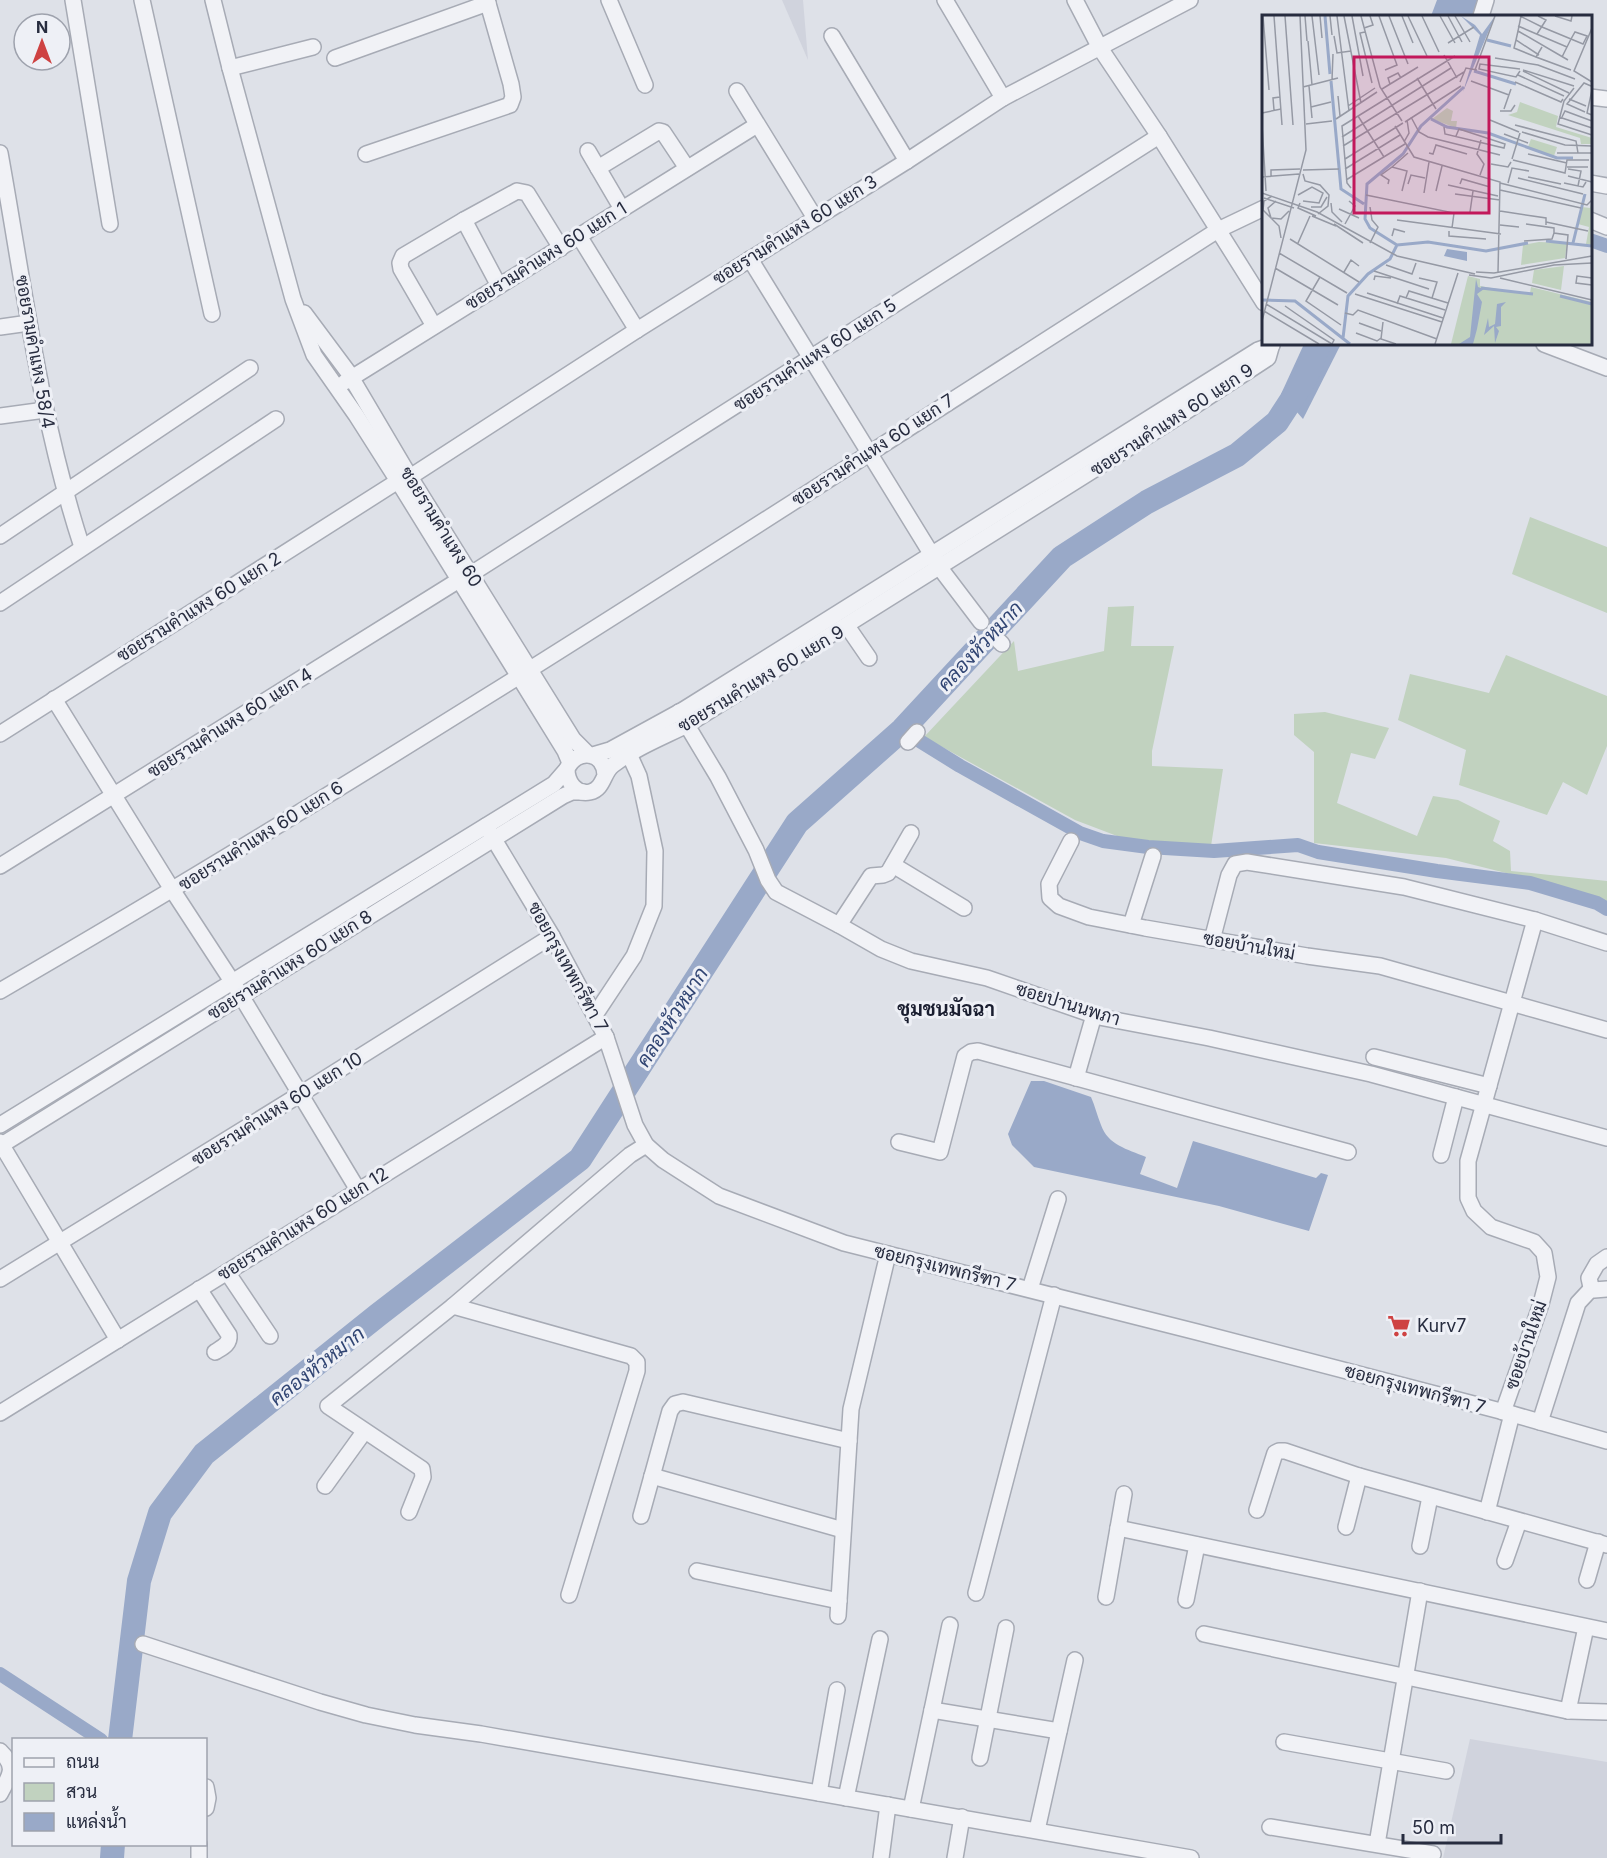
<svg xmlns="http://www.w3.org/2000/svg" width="1607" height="1858" viewBox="0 0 1607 1858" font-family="Inter,Sarabun,sans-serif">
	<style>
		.built { fill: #d0d3dd }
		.green { fill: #c1d2bf }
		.water { fill: #99a9c8 }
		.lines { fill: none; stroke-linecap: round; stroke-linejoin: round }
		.canal { stroke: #99a9c8; stroke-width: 14 }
		.river { stroke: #99a9c8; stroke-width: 24 }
		.street-casing { stroke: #a7abb5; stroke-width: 18 }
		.street { stroke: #f1f2f6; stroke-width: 15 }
		.labels { text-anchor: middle; stroke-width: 6; stroke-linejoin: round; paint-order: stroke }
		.street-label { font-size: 18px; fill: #272c3f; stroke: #eef0f6 }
		.poi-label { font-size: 18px; fill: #272c3f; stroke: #eef0f6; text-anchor: start }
		.water-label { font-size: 20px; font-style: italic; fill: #314573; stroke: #eef0f6 }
		.neighbourhood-label { font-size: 20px; font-weight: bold; fill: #1a1e30; stroke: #eef0f6 }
		.inset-river { fill: none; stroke: #99a9c8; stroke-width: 3 }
		.inset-road { fill: none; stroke: #9599a4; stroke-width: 1.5 }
		.view { fill: #c2185b; fill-opacity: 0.15; stroke: #c2185b; stroke-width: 3 }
		.inset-edge { fill: none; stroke: #272c3f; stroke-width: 3 }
	</style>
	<rect width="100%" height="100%" fill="#dee1e8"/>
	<g class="built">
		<polygon points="782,0 803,0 808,60"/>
		<polygon points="1470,1739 1607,1762 1607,1858 1443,1858"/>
	</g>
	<g class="green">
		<polygon points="1530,517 1607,547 1607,613 1512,574"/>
		<polygon points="1134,606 1131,646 1174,646 1152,751 1152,766 1223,769 1211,846 1125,839 1075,820 924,737 1014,641 1018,671 1104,651 1108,607"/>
		<polygon points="1506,655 1607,696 1607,746 1587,795 1563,782 1547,815 1459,785 1466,750 1398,720 1410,674 1489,693"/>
		<polygon points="1325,712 1389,728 1375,759 1351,753 1337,803 1417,836 1433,796 1458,800 1500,821 1493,841 1510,851 1511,871 1607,881 1607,903 1518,876 1446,858 1314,843 1314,752 1294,735 1294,714"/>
	</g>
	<g class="water">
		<polygon points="1437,0 1480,0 1475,16 1431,16"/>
		<polygon points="1304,344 1341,344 1303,419 1281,394"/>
		<path d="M1031 1081H1044L1091 1097C1095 1106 1097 1115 1101 1125 1108 1145 1127 1149 1146 1157L1140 1174 1177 1188 1193 1141 1316 1178 1321 1173 1328 1175 1309 1231 1219 1206 1034 1167 1012 1145 1008 1134Z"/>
	</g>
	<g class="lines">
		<g class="canal">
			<polyline points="1590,240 1607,246"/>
			<polyline points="902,730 960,766 1080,833 1103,841 1148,847 1214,851 1298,845 1318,852 1437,871 1530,883 1597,903 1607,909"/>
			<polyline points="0,1674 101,1740"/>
		</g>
		<g class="river">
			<polyline points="120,1740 139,1581 160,1513 204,1454 378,1315 580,1159 797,823 902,730 1062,557 1147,502 1237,455 1277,422 1305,379 1319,344"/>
			<polyline points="112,1858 113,1844"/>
		</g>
		<g class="street-casing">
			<g id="street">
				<polyline points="73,0 110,224"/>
				<polyline points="142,0 212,314"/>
				<polyline points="213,0 230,68 293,299 314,355 356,415 398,481 565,751 570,763"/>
				<polyline points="609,0 645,85"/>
				<polyline points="945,0 1003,98"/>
				<polyline points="1075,0 1100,48 1159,136 1264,303"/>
				<polyline points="1481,16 1486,0"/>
				<polyline points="832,36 907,161"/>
				<polyline points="335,58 488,3"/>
				<polyline points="230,68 313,47"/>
				<polyline points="737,91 815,218"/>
				<polyline points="1590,97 1607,99"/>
				<polyline points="588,151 622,209"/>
				<path d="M0 153C24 286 40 419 82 547"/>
				<polyline points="366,154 510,105 513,97 511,84 487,0"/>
				<polyline points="598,168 659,131 663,132 687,168"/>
				<polyline points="1590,183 1607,186"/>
				<polyline points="464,220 499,286"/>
				<polyline points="1590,220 1607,227"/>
				<polyline points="579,236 637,330"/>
				<polyline points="750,259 940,568 981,622"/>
				<polyline points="304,313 348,372 410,477 573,739 589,755"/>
				<polyline points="434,326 401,269 400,263 403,256 464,220 517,191 527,193 561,248"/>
				<polyline points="0,327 29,323"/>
				<polyline points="1544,344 1607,368"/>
				<polyline points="345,382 757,125"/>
				<polyline points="0,416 45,410"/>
				<polyline points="0,536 250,368"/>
				<polyline points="0,603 276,419"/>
				<polyline points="847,626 869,658"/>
				<polyline points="999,641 1002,644"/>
				<polyline points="54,699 173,891 237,989 358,1190"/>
				<polyline points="679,712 718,777 756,850 768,880 776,892 839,925 881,949 911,961 987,978 1099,1017 1209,1038 1371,1074 1607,1138"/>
				<polyline points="0,734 398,481 410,477 637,330 907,161 1003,98 1190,0"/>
				<polyline points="908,742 917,732"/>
				<polyline points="593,755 610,750 683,710 1258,350 1272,345"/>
				<path d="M605 775C604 751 576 748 567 769 567 781 575 795 590 792 604 789 603 772 613 765 635 748 663 737 687 725L1170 422 1268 358 1272 344"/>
				<polyline points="486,826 552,936 606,1037 635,1125 646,1145 663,1160 719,1196 844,1243 1197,1332 1512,1414 1607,1441"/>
				<polyline points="1071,841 1049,884 1050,898 1059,906 1089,917 1145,928 1307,956 1380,966 1607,1030"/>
				<polyline points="893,865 964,908"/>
				<polyline points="0,866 459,580 471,574 1159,136"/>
				<polyline points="839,925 871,876 883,875 888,873 911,833"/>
				<polyline points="1131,925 1153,856"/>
				<polyline points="1212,940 1229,875 1235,864 1247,862 1404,887 1535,920 1607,943"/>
				<path d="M0 991C414 751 815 487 1218 230L1264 208"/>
				<polyline points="595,1015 634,956 654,906 655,851 639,776 629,754"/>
				<polyline points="1374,1057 1489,1086"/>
				<polyline points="1076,1078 1094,1015"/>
				<polyline points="0,1125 554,784 567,769"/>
				<polyline points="0,1142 118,1340"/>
				<polyline points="899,1142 940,1152 965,1056 971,1052 978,1051 1348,1152"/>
				<polyline points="0,1146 563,796 572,792 583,792"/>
				<polyline points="1441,1155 1456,1097"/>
				<polyline points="1607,1257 1597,1264 1589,1278 1591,1287 1594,1290 1607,1289"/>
				<polyline points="227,1272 270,1336"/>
				<polyline points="0,1279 299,1095 552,936"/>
				<path d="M199 1289 229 1335C230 1344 223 1347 215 1352"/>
				<polyline points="1030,1289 1058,1199"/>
				<polyline points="453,1306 630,1155 646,1145"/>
				<polyline points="1503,1412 1541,1304 1548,1277 1544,1253 1534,1242 1491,1227 1474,1211 1468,1198 1468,1161 1535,920"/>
				<polyline points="0,1413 606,1037"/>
				<polyline points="1540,1422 1578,1303 1592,1288"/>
				<polyline points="652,1476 843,1530"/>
				<polyline points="325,1486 364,1432"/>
				<polyline points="1257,1510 1275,1453 1279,1451 1285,1451 1359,1476 1607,1545"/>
				<polyline points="409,1512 423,1477 422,1469 328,1406 453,1306 631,1356 637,1362 637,1371 569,1595"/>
				<polyline points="1487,1512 1512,1414"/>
				<polyline points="641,1516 670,1411 675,1404 683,1402 849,1441"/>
				<polyline points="1346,1527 1359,1476"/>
				<polyline points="1118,1528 1607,1631"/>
				<polyline points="1420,1546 1430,1497"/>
				<polyline points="1505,1561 1519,1521"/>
				<polyline points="697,1571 839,1601"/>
				<polyline points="1587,1580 1598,1542"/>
				<polyline points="976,1593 1054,1295"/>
				<polyline points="1106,1597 1124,1494"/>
				<polyline points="1186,1600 1197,1545"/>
				<polyline points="838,1616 851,1409 888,1254"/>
				<polyline points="1204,1634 1568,1711 1607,1712"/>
				<polyline points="143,1644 320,1702 366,1715 415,1725 481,1734 1191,1858"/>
				<polyline points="932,1710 1059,1731"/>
				<polyline points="1568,1711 1586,1627"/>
				<polyline points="1284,1742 1446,1771"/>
				<path d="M0 1751C18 1768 9 1776 0 1794"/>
				<polyline points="980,1758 1006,1628"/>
				<polyline points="206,1787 208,1798 206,1808"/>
				<polyline points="819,1793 837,1690"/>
				<polyline points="846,1798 880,1639"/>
				<polyline points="911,1809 950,1625"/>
				<polyline points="1270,1827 1433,1854"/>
				<polyline points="1037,1830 1075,1660"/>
				<polyline points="1377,1844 1420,1591"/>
				<polyline points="199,1858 199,1844"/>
				<polyline points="881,1858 888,1805"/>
				<polyline points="955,1858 962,1817"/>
			</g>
		</g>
		<use href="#street" class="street"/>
	</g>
	<defs>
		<g id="supermarket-bare" transform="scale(1.8)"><path d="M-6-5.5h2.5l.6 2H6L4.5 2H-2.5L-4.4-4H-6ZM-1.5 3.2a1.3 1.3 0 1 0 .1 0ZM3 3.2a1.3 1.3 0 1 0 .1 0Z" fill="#ce4242" stroke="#eef0f6" stroke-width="2.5" paint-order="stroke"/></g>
	</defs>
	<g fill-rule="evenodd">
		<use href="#supermarket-bare" x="1399" y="1326"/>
	</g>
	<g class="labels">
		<g class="street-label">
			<text transform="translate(795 230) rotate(-32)" y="6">ซอยรามคำแหง 60 แยก 3</text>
			<text transform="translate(546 256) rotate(-32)" y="6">ซอยรามคำแหง 60 แยก 1</text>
			<text transform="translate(35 352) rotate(80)" y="6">ซอยรามคำแหง 58/4</text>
			<text transform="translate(815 355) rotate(-33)" y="6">ซอยรามคำแหง 60 แยก 5</text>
			<text transform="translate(1172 420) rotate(-33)" y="6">ซอยรามคำแหง 60 แยก 9</text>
			<text transform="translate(873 450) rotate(-33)" y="6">ซอยรามคำแหง 60 แยก 7</text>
			<text transform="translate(441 527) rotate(58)" y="6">ซอยรามคำแหง 60</text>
			<text transform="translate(199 607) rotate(-32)" y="6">ซอยรามคำแหง 60 แยก 2</text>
			<text transform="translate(761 679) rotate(-31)" y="6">ซอยรามคำแหง 60 แยก 9</text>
			<text transform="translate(230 723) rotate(-32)" y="6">ซอยรามคำแหง 60 แยก 4</text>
			<text transform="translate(261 836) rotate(-32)" y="6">ซอยรามคำแหง 60 แยก 6</text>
			<text transform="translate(1249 946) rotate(10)" y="6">ซอยบ้านใหม่</text>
			<text transform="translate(290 965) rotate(-32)" y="6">ซอยรามคำแหง 60 แยก 8</text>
			<text transform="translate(568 967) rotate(61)" y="6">ซอยกรุงเทพกรีฑา 7</text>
			<text transform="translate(1068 1004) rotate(17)" y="6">ซอยปานนพภา</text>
			<text transform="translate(277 1109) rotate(-32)" y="6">ซอยรามคำแหง 60 แยก 10</text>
			<text transform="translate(303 1224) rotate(-32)" y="6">ซอยรามคำแหง 60 แยก 12</text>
			<text transform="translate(945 1268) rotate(14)" y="6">ซอยกรุงเทพกรีฑา 7</text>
			<text transform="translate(1526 1345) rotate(-71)" y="6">ซอยบ้านใหม่</text>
			<text transform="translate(1415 1389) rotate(15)" y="6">ซอยกรุงเทพกรีฑา 7</text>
		</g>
		<g class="poi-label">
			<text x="1417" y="1332">Kurv7</text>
		</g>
		<g class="water-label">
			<text transform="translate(980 646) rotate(-47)" y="7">คลองหัวหมาก</text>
			<text transform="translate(672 1017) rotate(-57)" y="7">คลองหัวหมาก</text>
			<text transform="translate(317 1366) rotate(-38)" y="7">คลองหัวหมาก</text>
		</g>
		<g class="neighbourhood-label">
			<text x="946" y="1016">ชุมชนมัจฉา</text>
		</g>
	</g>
	<g transform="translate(1262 15)">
		<rect width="330" height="330" fill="#dee1e8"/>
		<path d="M258 87 296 101 294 112 330 123V129H319L318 123 246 100 255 97ZM185 93 191 96 189 106H195L194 113 170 104ZM269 124 295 132 292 141 266 132ZM330 186V230L324 229 327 212 316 209 320 192 328 193ZM277 227 305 228 303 243 259 250 261 230ZM302 251 299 275 270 268 272 255ZM206 261 218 264V271L259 278H268L269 272 330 287V329H189Z" fill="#c1d2bf"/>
		<path d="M199 1 213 10 220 19 233 1 201 77 218 20ZM185 234 205 237V246L182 241ZM214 264 216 272 222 274 215 279 220 287 215 314 211 329H197L208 322ZM244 287 239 292V311L234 312 237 316 233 328 232 311 222 320 226 303 227 312 233 309 235 289Z" fill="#99a9c8"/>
		<path class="inset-river" d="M63 1 68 59M225 25 249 31M212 56 254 69M69 66 79 174 102 189M169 104 185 112 226 118 295 143H311M284 226 330 231M311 228 323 179M135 230 166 227 224 236 266 228M219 273 271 279M298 281 330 289M0 285 33 286 88 329M81 323 86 281 106 259 128 244 135 230 108 213 103 204 105 169 141 139 159 111 202 72"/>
		<path class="inset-road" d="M1 1 7 75M12 1 20 110M23 1 31 110M43 1 45 26M50 1 57 60M58 1 60 23M68 1 70 20M75 1 87 96M82 1 99 88M90 1 101 61M99 1 118 72 140 106M117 1 135 50 123 55M127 1 146 49M140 1 151 28M146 1 165 41M160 1 177 37M178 1 193 28M186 1 200 27M193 1 208 27M258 1 280 12 309 24 321 29 325 21 313 17 309 24 300 42M259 1 256 16 306 45M293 1 309 6 310 1M256 11 305 32M102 13 111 10 108 1M330 13 312 56 330 67M256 16 254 25 277 40M103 17 98 18 110 68M275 19 284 5 276 1M72 21 75 38 89 36M254 25 252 33 274 42M46 26 50 70M186 28 212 12M280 32 274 42 309 55M182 40 195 63M233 43 276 50 313 64M258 54 218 49 217 54 254 62 258 56M213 55 233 1M261 55 312 71M261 56 307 78M256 60 302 81M155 63 174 94M70 65 71 39M209 66 247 80M198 67 204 53 215 55M253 67 299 87 301 84M128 69 126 63 136 58 139 63M47 71 50 103M41 72 76 63M312 73 302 86 296 109 330 120M120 74 156 52M330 75 325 98 330 100M76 81 78 101M307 84 324 91M86 91 113 73M49 92 69 87M242 94 249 74M12 95 11 83 18 82M238 96H249L253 90M323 97 305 89 322 68 329 71M0 98 19 94M96 101 122 142M149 102 157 117 166 122 238 140M297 102 330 113M300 102 303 96 330 106M74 104 115 77M228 105 257 117M143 107 199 71M44 109 70 106M0 110 4 176M253 110 314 126 316 138M133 111 152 142 238 167 236 257M182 112 183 119 242 133 243 129 197 114 194 121M260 117 303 130 330 131M242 119 266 128M80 122 189 53M142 127 147 118 145 105M81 131 202 57M167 138 171 139 174 130 205 139M295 138H329M266 139 305 148M83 144 141 108M250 144 258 118M251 145 303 158 305 145H327M229 149 246 152 249 147M130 152 146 138M305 152H326M83 154 138 120M306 154 319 156 316 171M41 155 77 154M41 159 43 166 58 170 67 180 66 191 56 199M218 160 222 149 215 139 219 125M9 161V155L38 154M306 161 330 167M0 162 37 159M266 162 299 169M256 163 321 179M84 165 143 129M238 168 325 190 330 185M246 168 250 153 267 156M302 168 321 172 324 167M126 169 127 165 119 160 130 152 145 156 140 176M146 169 149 160 163 163M198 169 200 164 228 172M186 170 236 181M89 173 85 168 80 111 193 41M238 175 319 193M174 176 180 151M0 178 55 197 135 241 213 259M162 178 167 147M193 179 238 185M36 180 50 172 61 178 57 188 41 186M104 180 192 198 190 213M10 181 2 186 1 195 17 211 19 223M2 183 32 193M14 186 6 193 9 203 19 204 27 196M38 188 36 193 54 201M69 188 70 197 80 207M49 192H59L65 182M77 194 97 203M238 196 284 203V210M208 197 211 176M50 201 74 211M135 205 239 219M284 207 326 216M72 209 101 228M83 209 93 191 87 186M264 209 292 213V218L306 220 304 244M238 210 257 212M187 216V221L224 224M130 221 132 214 143 217M28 224 97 267M262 226 290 224 292 218M36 228 48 201M108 228 116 212 110 205 108 192M17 238 85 278M124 250 150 259 154 248M13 253 76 290M112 256 167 274M82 257 89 245 97 251M214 257 232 258 330 241M207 260 229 263 292 250 330 248M58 262 44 286 79 310M157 263 175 267 170 283M238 263 330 285M330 263 315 261 314 268 330 270M112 265 113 261 129 263M105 278 181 303M93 279 180 307M144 283 147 276 186 288M4 289 70 329M135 289 138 281 183 295M23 291 72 325 70 329M2 296 57 329M83 298 91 300 96 295 175 324M0 306 44 135 38 1M121 307 119 324 134 329M97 308 119 316M94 318 115 326 119 323M173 329 196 258"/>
		<path class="view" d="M92 42H227V198H92Z"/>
		<rect width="330" height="330" class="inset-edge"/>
	</g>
	<rect x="12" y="1738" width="195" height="108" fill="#eef0f6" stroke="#9ea2ad" stroke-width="1.5"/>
	<rect x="24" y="1758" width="30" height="9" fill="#f1f2f6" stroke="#9ea2ad" stroke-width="1.5"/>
	<text x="66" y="1768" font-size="18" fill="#272c3f">ถนน</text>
	<rect x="24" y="1783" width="30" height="18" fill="#c1d2bf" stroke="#9ea2ad" stroke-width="1.5"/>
	<text x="66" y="1798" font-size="18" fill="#272c3f">สวน</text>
	<rect x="24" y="1813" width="30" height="18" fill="#99a9c8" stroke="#9ea2ad" stroke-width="1.5"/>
	<text x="66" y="1828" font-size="18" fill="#272c3f">แหล่งน้ำ</text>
	<g transform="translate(42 42)"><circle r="28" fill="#eef0f6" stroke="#9ea2ad" stroke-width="1.5"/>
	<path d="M0-4.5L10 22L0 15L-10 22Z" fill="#ce4242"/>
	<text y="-9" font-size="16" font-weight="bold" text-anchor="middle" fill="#272c3f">N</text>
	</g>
	<path d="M1403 1834v9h98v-9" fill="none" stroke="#272c3f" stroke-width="3"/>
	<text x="1412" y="1834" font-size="18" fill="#272c3f" stroke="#eef0f6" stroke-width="4.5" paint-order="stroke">50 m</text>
</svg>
